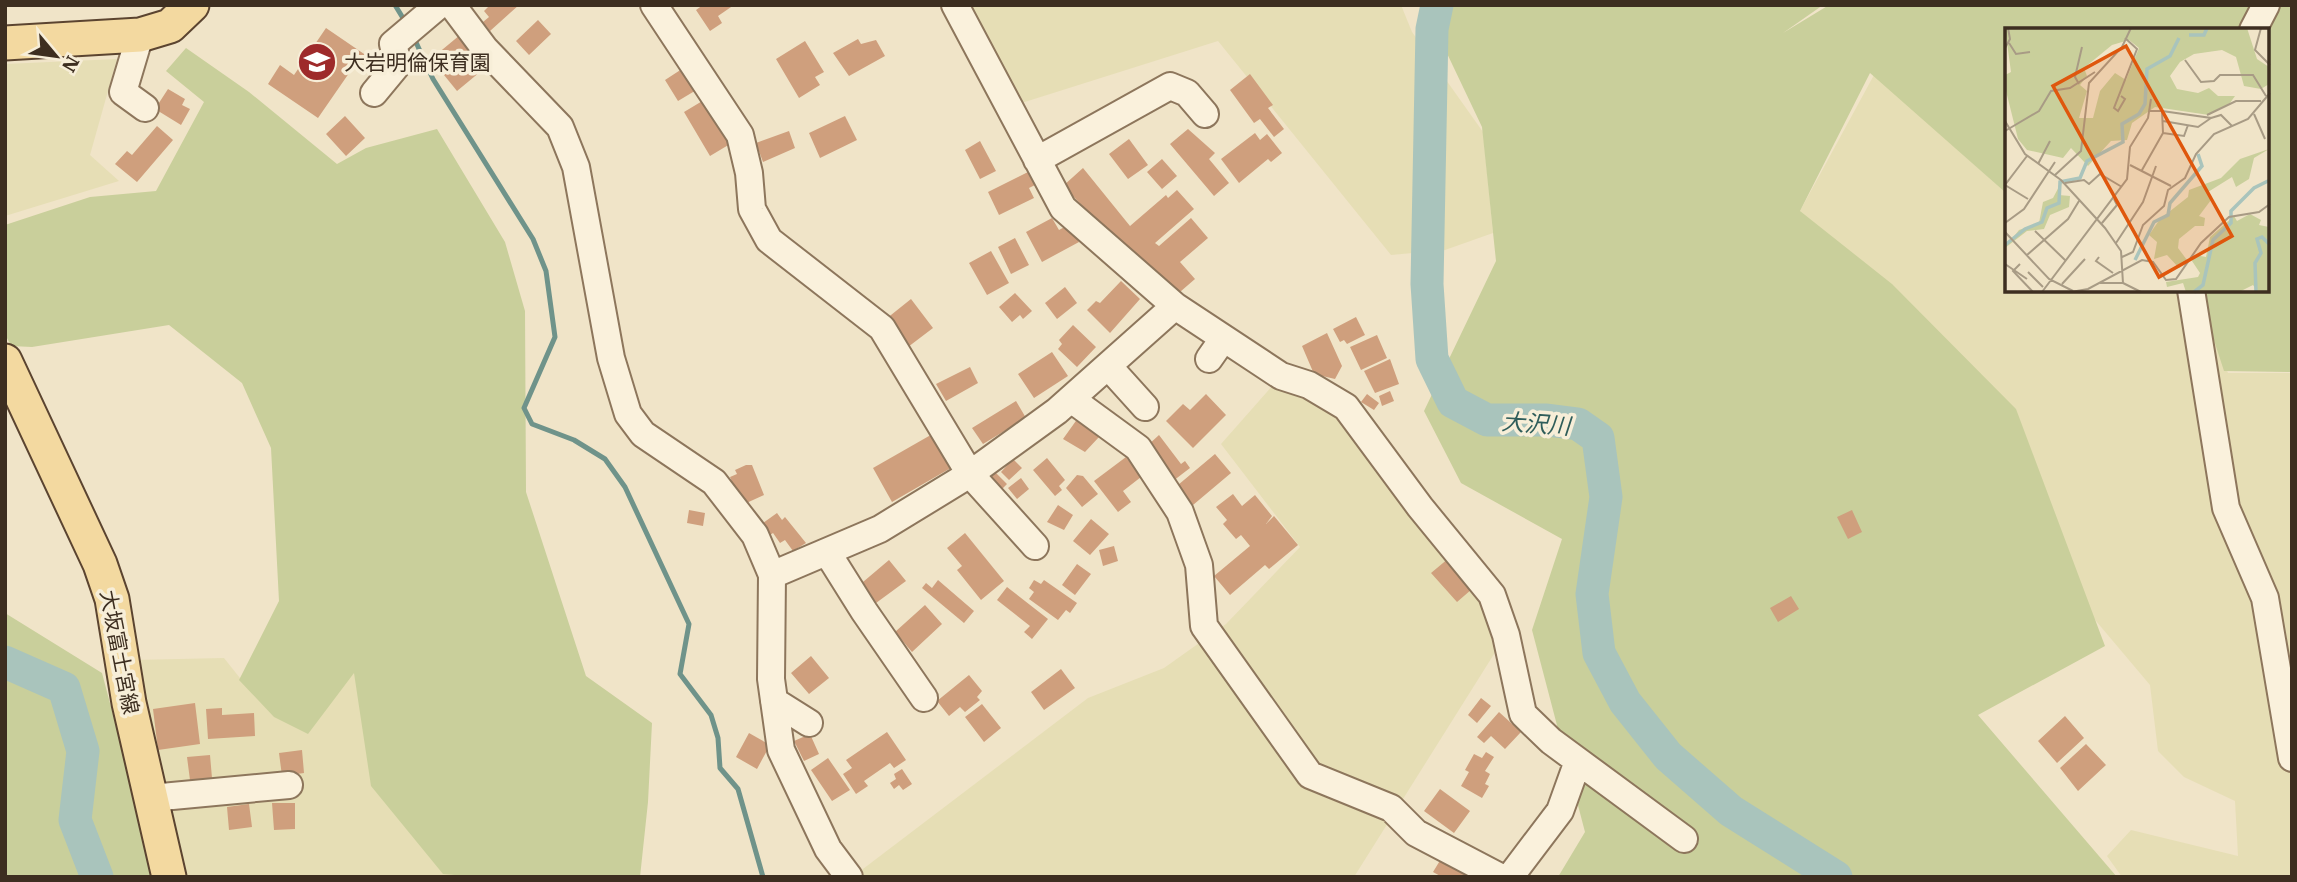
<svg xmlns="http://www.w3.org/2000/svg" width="2297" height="882" viewBox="0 0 2297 882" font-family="'IBM Plex Serif','Noto Sans JP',serif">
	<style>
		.farmland { fill: #e6deb5 }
		.green { fill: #c9cf9b }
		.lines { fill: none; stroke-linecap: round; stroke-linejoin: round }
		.stream { stroke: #6f938a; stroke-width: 5 }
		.river { stroke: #a9c4bc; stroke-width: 33 }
		.building { fill: #cf9f7d }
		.minor-casing { stroke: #8d765c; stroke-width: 30 }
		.major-casing { stroke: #5b4430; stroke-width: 37 }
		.minor { stroke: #faf1dc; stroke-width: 26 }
		.major { stroke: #f3d9a0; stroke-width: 33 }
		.labels { text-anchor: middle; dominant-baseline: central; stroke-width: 7; stroke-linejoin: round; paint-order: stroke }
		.poi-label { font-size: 21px; fill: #3d2e20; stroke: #f7eed8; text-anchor: start }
		.street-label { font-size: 21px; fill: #3d2e20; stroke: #f7eed8 }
		.water-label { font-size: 23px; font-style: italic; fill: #2f5d5a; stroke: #f7eed8 }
		.inset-river { fill: none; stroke: #a9c4bc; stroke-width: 3.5 }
		.inset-road { fill: none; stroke: #a89b85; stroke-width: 2 }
		.view { fill: #df570d; fill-opacity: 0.15; stroke: #df570d; stroke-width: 3.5 }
		.inset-edge { fill: none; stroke: #3d2e20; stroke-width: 3.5 }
	</style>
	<rect width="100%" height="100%" fill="#f0e4c8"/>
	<path class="farmland" d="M962,5h439l11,27 71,100 10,101 -48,17 -54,5 -173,-214 -203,64z
		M117,59l-27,96 29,26 -114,35v-152z
		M1874,75l132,118 1,97h71l3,4 8,-4 106,1 33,82h64v504h-170l-15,-21 24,-26 107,26 -3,-55 -51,-24 -26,-26 -8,-66 -54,-64 -296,-410z
		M1281,376l65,31 160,228 -152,242h-491l-4,-5 229,-174 76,-30 62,-44 74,-77 -79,-103z
		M224,658l31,39 99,-25 141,205h-315l-47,-217z"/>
	<path class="green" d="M1424,5h399l-40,28 46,-28h463v367l-68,-1 -26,-80 69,-1v-260h-260l-1,163 -136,-120 -70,138 92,73 124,125 89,237 -127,69 139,162h-559l27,-45 -53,-202 30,-91 -101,-56 -37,-72 72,-150 -14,-134z
		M186,48l63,44 88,72 29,-16 71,-19 68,113 20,69 1,181 60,184 66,47 -4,79 -8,75h-161l-36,-3 -72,-88 -17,-113 -46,61 -34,-17 -35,-37 40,-79 -8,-153 -29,-65 -73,-58 -137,22 -21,-1 -6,-12v-109l85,-28 66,-6 48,-89 -38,-31z
		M5,613l97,60 54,204h-151z"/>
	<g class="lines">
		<path class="stream" d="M395,5l11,18
			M414,38l19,41 100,160 13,32 9,66 -31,71 8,16 42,16 31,19 20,28 64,137 -9,50 31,41 7,23 2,30 18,21 25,88"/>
		<path class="river" d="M1437,5l-5,24 -5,255 5,75 21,43 34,18h60l31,4 20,14 8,59 -14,97 7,59 26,49 43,54 63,55 105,66
			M5,662l59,26 19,63 -8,69 22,57"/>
	</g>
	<path class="building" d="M490,5h29l-29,26 -7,-9 6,-5 -5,-6z
		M703,5h31l-16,11 4,7 -12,8 -14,-21z
		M538,20l13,14 -22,21 -13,-14z
		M326,28l41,28 -7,10 -4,-3 -38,55 -50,-34 12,-19 14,10z
		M460,35l26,32 -29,24 -26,-32z
		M858,39l3,5 15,-4 9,16 -36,20 -16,-23z
		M805,41l19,31 -9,5 5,8 -21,13 -23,-39z
		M685,67l13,22 -20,12 -13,-21z
		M1250,74l23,31 -5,3 16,21 -10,8 -14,-18 -6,4 -24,-33z
		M168,89l17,10 -3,6 8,4 -9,16 -26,-16z
		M704,100l26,44 -20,12 -26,-44z
		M345,116l20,22 -19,18 -20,-22z
		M845,116l12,24 -37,18 -11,-25z
		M157,126l16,14 -36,42 -22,-18 12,-13 5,4z
		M1188,129l27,24 -6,6 20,24 -15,13 -44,-52z
		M789,131l6,17 -32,14 -7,-19z
		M1255,133l5,7 7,-6 15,19 -11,9 -3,-3 -29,24 -18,-24z
		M1129,139l19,26 -20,14 -19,-25z
		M980,141l16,30 -16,8 -15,-29z
		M1162,159l15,17 -15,13 -15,-17z
		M1083,168l47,58 36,-31 2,3 9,-8 17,19 -39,34 4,3 32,-28 17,20 -28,24 15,17 -22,19 -110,-112z
		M1028,172l7,13 -6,3 5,10 -35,17 -11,-23z
		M1052,218l7,12 11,-6 9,18 -37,20 -16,-30z
		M1015,238l14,27 -18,9 -13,-27z
		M991,251l18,32 -22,12 -18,-32z
		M1121,281l19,18 -30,34 -23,-23 9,-9 4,2z
		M1065,287l12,16 -20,16 -12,-16z
		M1015,293l17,18 -9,8 -3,-4 -8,7 -13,-15z
		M911,299l22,29 -25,19 -22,-28z
		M1356,317l9,18 -18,9 -3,-4 -4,2 -7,-13z
		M1073,325l23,22 -19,20 -19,-18 4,-5 -3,-4z
		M1327,333l15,33 -7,13 -21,-5 -12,-28z
		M1377,335l10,23 -26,12 -11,-23z
		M1052,352l16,24 -34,22 -16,-24z
		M1390,359l9,25 -24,9 -11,-22z
		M970,367l8,16 -32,18 -10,-17z
		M1390,391l4,10 -12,5 -3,-10z
		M1206,394l20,21 -33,33 -27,-27 17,-17 7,6z
		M1367,394l12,9 -5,7 -13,-8z
		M1016,401l10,17 -43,26 -11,-16z
		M1078,418l21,19 -14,15 -22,-13z
		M936,432l20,33 -64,37 -19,-34z
		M1159,435l22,29 4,-3 5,7 -17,13 -26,-35z
		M1215,454l16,19 -38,32 -15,-20z
		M1126,457l15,20 -18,14 8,11 -13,10 -24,-31z
		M1047,458l18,22 -6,6 3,4 -7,6 -22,-26z
		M1013,459l9,9 -13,12 -8,-8z
		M746,465h6l12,30 -22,10 -12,-28 7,-3 -2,-4z
		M995,472l12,12 -7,7 -12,-12z
		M1077,475l6,1 15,18 -16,13 -16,-19z
		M1021,478l8,11 -12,10 -9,-11z
		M1233,494l9,12 13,-11 17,21 -6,8 8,-8 24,29 -29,24 -4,-4 -35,30 -16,-19 36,-30 -9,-11 -5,4 -13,-15 4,-4 -11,-13z
		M1058,505l15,10 -9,15 -17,-8z
		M689,510l16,3 -2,13 -16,-3z
		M1852,510l10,22 -14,7 -11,-22z
		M777,513l5,7 3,-3 21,26 -13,8 -8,-11 -5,3 -7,-10 -3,2 -7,-12z
		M1091,519l18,15 -19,21 -17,-14z
		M965,533l39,48 -23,19 -24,-30 5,-4 -15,-18z
		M1114,546l4,15 -15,5 -4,-16z
		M1455,553l24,30 -22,19 -26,-29z
		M889,560l17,21 -30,22 -13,-21z
		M1077,564l14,10 -16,21 -13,-10z
		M938,580l36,31 -10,12 -42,-35 4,-5 6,5z
		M1034,580l7,4 3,-4 33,23 -7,10 -4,-3 -8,10 -29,-21 5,-7 -5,-4z
		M1007,587l41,32 -16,20 -8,-7 6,-6 -33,-26z
		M1791,596l8,13 -21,13 -8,-14z
		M925,605l17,19 -30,28 -17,-20z
		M811,656l18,22 -20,16 -18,-21z
		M1061,669l14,19 -31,22 -13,-18z
		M969,675l13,16 -5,6 3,3 -15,12 -5,-5 -11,9 -12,-15z
		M1481,698l10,8 -14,17 -9,-8z
		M195,703l5,41 -42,6 -5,-41z
		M982,704l19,24 -17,14 -19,-25z
		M222,708v7l32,-2 1,23 -47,3 -2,-30z
		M1499,712l22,20 -16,17 -14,-13 -7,7 -7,-6z
		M2065,716l19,22 -27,25 -19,-22z
		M887,732l19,28 -12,8 -4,-5 -26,18 4,5 -12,8 -13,-20 9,-6 -6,-8z
		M749,733l21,12 -13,24 -21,-12z
		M810,734l9,20 -15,7 -10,-20z
		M2086,744l20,21 -28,26 -18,-23z
		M302,750l2,23 -22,3 -3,-23z
		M1486,752l8,5 -9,14 5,3 -5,10 4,2 -7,12 -21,-12 8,-14 -4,-2 9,-16 8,4z
		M210,755l2,23 -22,2 -3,-23z
		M828,758l22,32 -18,11 -21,-31z
		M902,769l10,15 -9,6 -4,-5 -5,4 -4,-6 6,-4 -2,-5z
		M1440,789l30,22 -16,22 -30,-22z
		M272,803h23v26l-21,1z
		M249,804l3,23 -23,3 -2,-23z
		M1444,854l30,16 -4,7h-28l-9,-5z"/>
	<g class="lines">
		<g class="minor-casing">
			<path id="minor" d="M452,5l33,44 75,78 16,40 35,191 17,56 15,20 71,48 41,53 17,40 -1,104 10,71 47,99 21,28
				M654,5l86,130 9,38 3,36 17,31 113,88 88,146 65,72
				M955,5l108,203 112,98 106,70 28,9 37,22 74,100 72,88 14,40 17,79 28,27 133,98
				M2253,30l13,-25
				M140,35l-17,57 22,16
				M374,93l24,-29 -5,-20 46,-39
				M1037,160l133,-74 17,7 18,21
				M2191,290l35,218 39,90 27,160
				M1209,359l14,-20
				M1108,366l37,41
				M1071,399l67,49 42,64 19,53 5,61 106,149 81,33 25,25 84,44
				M827,552l37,59 60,87
				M772,575l108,-46 90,-55 87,-63 118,-105
				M774,701l35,22
				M151,798l138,-13
				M1510,877l50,-66 18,-50"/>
		</g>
		<g class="major-casing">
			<path id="major" d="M5,43l135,-8 30,-9 22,-21
				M5,361l95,203 12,35 17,104 40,174"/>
		</g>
		<use href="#minor" class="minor"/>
		<use href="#major" class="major"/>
	</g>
	<defs>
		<g id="school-disc" transform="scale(2.0125)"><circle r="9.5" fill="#9e2a2b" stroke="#f7eed8"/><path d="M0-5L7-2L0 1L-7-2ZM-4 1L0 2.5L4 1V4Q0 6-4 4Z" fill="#fff"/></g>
	</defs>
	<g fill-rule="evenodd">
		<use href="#school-disc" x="317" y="62"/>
	</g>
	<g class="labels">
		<g class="poi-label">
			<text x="344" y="62">大岩明倫保育園</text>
		</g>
		<g class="street-label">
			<text transform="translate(120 652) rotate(79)">大坂富士宮線</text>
		</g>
		<g class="water-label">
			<text transform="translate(1536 423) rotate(4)">大沢川</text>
		</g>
	</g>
	<g transform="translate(2005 28)">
		<rect width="264" height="264" fill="#f0e4c8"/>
		<path d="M0,0h242l10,31 12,8v17l-8,5 -17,-3 -8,-29 -14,-7 -28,4 -14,8 -10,14 7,13 21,4 11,-5 9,8h17l-5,7 -21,12 -54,-8 -23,16 -5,17 -16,1 -23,25 -17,-18 -8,10 -36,-8 -9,-11 -13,-52v-12l6,-3zM124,12l10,8 -13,32 -11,-7 -15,18 -7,27h-14l8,-27 -7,-6 7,-9 -3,-8 28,-23zM264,121l-15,9 -5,21 -13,8 -4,-10 -24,15 3,8 -12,16 6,2 -1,8h-9l-16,13 -1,9 9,12 -3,4 -5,4 -12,-13 -13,4 3,-17 -8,-7 11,-16 28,-22 1,-7 32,-12 19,-19zM57,153l-3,14 11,1 -1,11 -19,8 -6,14 -17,2 -22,17 14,-18 20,-7 4,-21 10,-4zM245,186l11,6 -2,5 10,2v65h-11l-5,-7 -14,7h-53l-3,-9 -16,4 -1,-5 32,-5 2,-4 -8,-12 3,-6 11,2 4,-20 24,-21 3,5z" fill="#c9cf9b" fill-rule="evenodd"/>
		<path class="inset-river" d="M184,7h15l3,-7M0,217l20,-16 17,-7 5,-14 12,-5 1,-21 20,-4 7,-17 36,-19 -1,-18 17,-10 6,-10 2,-35 23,-13 9,-18M130,232l19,-38 14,-7 2,-12 32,-37 -4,-12M189,264l9,-7 10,-45 18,-17v-12l23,-23 16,-8M251,264l-1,-29 6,-10 -4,-14 5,-2 8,8"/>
		<path class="inset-road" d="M256,0l-6,22 15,15M4,15l7,11 14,-2M0,20l5,-9 -2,-11M180,32l16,22 13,-1 6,-6h33l13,21M74,56l-4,-7 7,-30M116,68l4,3 -7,12 -4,-3 23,-59 -12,-11M157,83l49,7 -13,9 -35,-6M249,86l11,25M202,87l29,-14h25M206,90l10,-3 11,11M0,93l20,33 36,26 44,48 16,23 2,32 18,9M0,103l34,-20 12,-20 19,-3 25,-16M158,105l21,3 4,-11M22,128l-22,29 23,14M33,136l12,-23M125,137l41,21M137,142l21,-37 -1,-22h-13M50,147l26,-24 8,-68 33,-36 9,-19M60,155l19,-3 5,4 11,-10 22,13M0,195l19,-14 31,-47M97,195l15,-18 -3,-6M30,203l30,29M0,204l44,47 24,12M111,215l27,-41 13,-36M22,227l41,-36 11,-18M94,229l-3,4 17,12M117,229l11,-5 10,-27 21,-19 4,-16 17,-12 11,-24 18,-20 34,-15 22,-26M0,236l22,15M15,236l-7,7 20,21M23,244l15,15M95,255h23M57,256l23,-25M37,264l85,-113 3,-32 18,-29 3,-19M66,264l17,-3 54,-29 11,2 13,18 10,-1 25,-36 28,-26 30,-5 11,-8"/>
		<path class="view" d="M121,18l106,190 -73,41 -106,-191z"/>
		<rect width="264" height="264" class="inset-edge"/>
	</g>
	<rect width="2297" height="882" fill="none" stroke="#3d2e20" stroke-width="14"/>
	<g transform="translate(56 56) rotate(119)" stroke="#f7eed8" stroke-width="5" paint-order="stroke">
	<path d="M0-5L12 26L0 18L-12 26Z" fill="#3d2e20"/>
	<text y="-10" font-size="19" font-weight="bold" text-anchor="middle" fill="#3d2e20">N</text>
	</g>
</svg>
